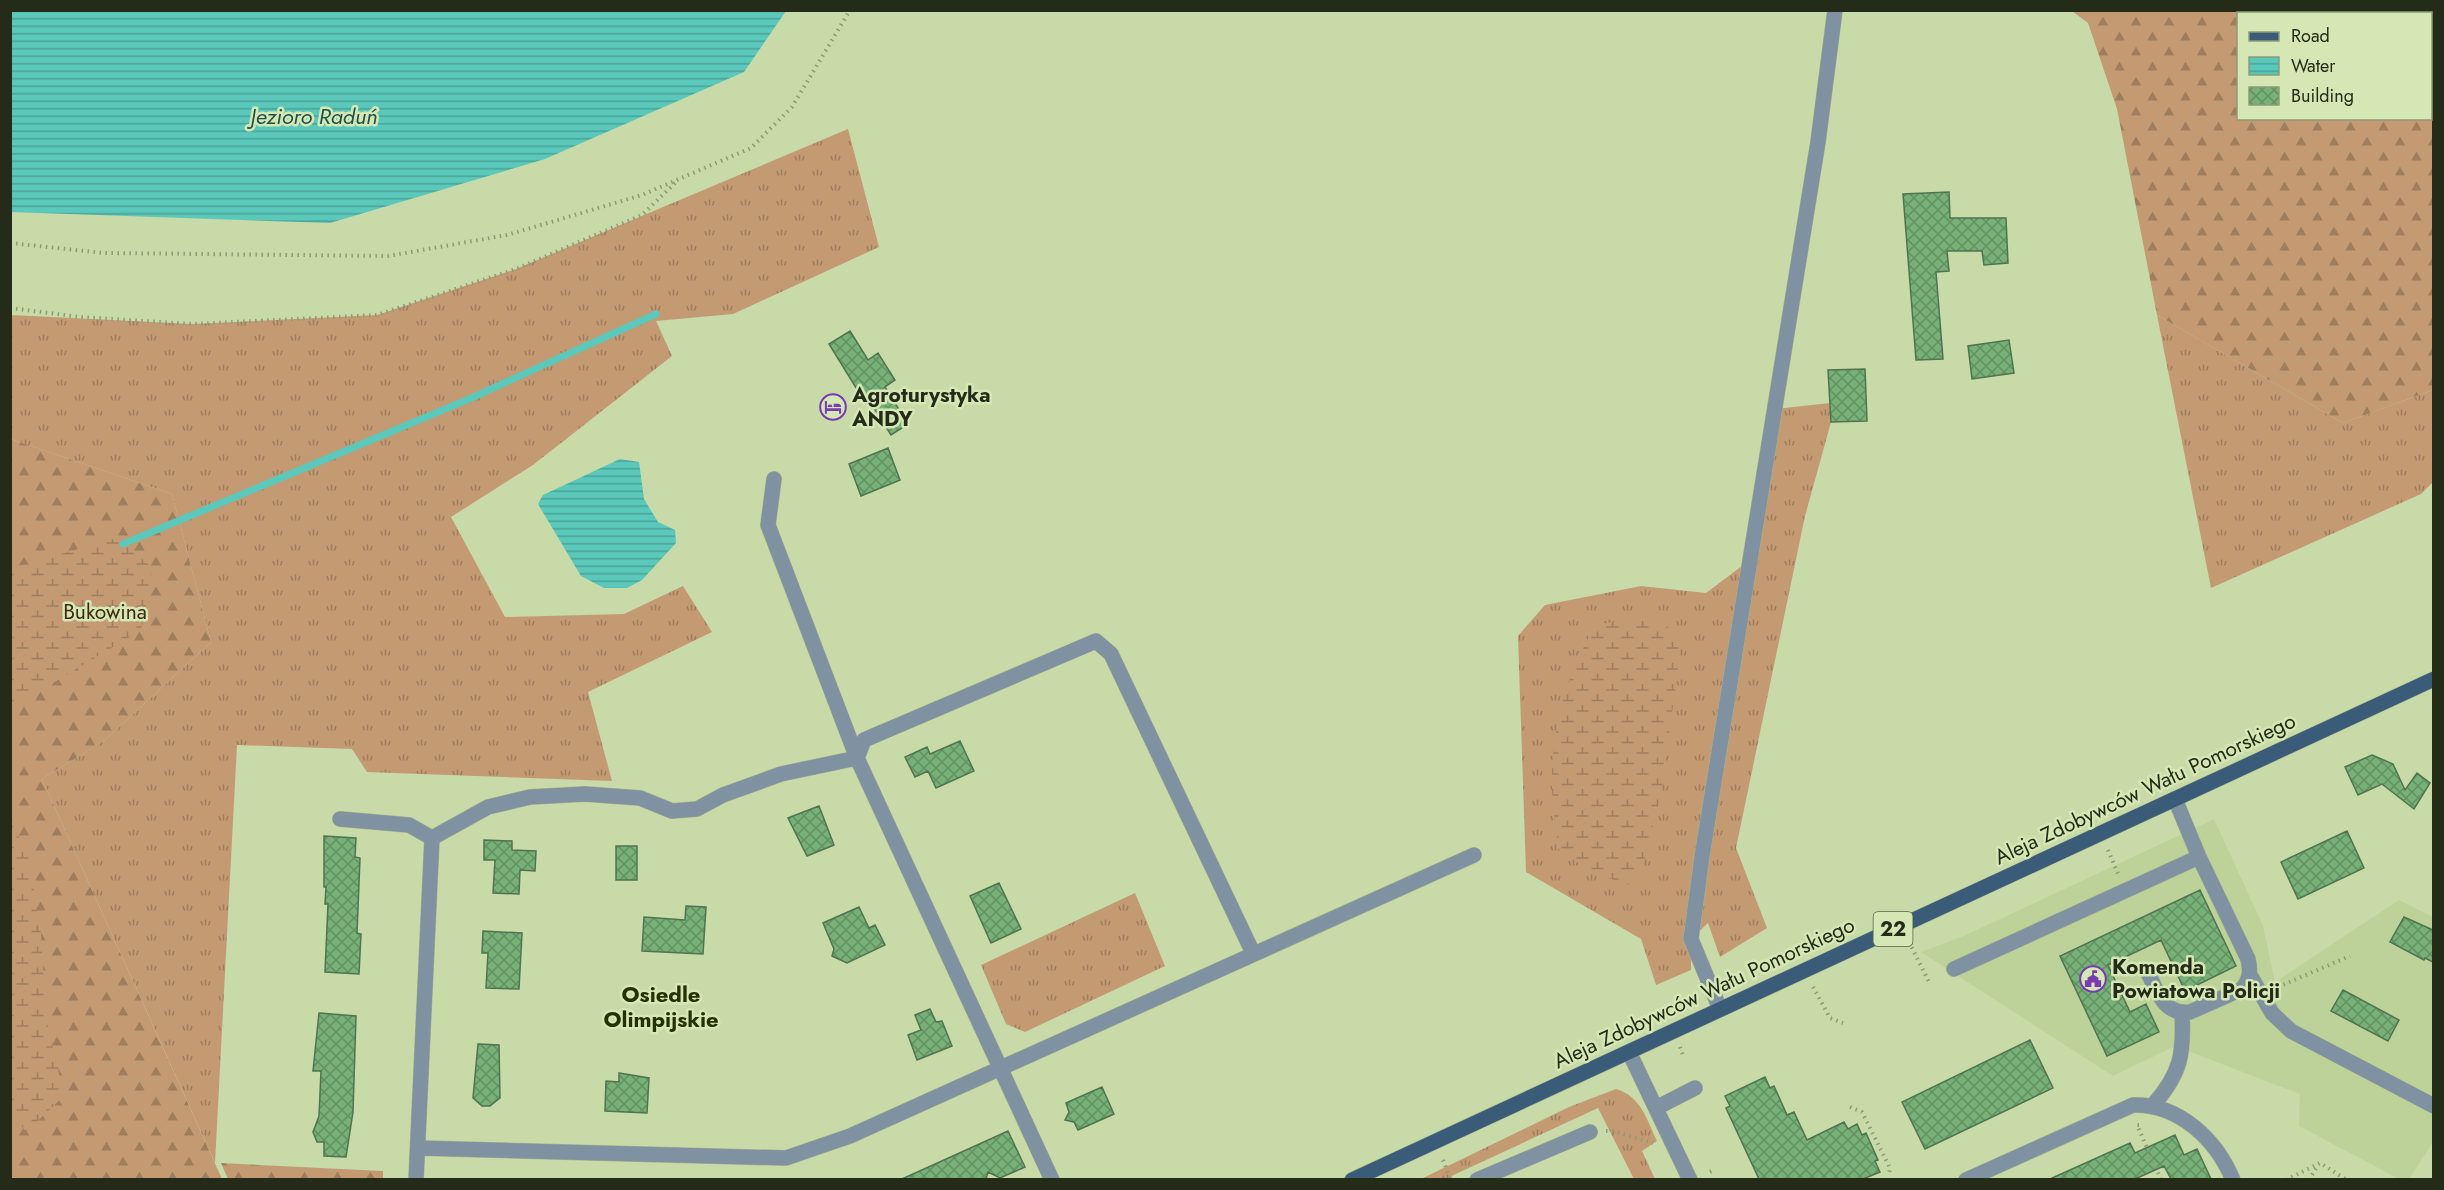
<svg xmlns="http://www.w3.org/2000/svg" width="2444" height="1190" viewBox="0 0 2444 1190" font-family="Jost,sans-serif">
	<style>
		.built { fill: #bdd299 }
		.grass { fill: url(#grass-tufts) }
		.forest { fill: url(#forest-firs); fill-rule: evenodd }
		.wetland { fill: url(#wetland-marsh) }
		.water { fill: url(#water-rules) }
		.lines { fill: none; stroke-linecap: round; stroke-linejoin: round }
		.stream { stroke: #5ac8ba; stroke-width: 7 }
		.building { fill: url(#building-cross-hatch); stroke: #507450; stroke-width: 1.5 }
		.minor-casing { stroke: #a6b78b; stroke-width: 16 }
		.major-casing { stroke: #a6b78b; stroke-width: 16 }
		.path { stroke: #8d9c75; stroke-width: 4; stroke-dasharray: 1.5 4.5; stroke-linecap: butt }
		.minor { stroke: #8092a1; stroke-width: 15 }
		.major { stroke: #3b5c78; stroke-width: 15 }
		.labels { text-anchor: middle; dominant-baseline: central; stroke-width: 5; stroke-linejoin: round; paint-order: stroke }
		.shield { fill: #d4e7b4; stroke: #596347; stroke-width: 1.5 }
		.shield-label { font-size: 20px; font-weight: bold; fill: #242b18 }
		.poi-label { font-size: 21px; font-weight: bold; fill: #242b18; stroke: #d4e7b4; text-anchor: start }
		.park-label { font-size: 21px; fill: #3f270d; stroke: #d4e7b4 }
		.street-label { font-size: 21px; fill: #242b18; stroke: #d4e7b4 }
		.water-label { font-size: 22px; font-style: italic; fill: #22524c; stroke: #d4e7b4 }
		.neighbourhood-label { font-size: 22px; font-weight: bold; fill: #243102; stroke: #d4e7b4 }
	</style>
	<defs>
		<pattern id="grass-tufts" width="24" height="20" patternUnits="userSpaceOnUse" patternTransform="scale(1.5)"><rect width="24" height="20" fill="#c49a73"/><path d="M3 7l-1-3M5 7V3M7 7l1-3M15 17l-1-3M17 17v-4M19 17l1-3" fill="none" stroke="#9f7e5d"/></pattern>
		<pattern id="forest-firs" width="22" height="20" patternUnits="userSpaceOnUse" patternTransform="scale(1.5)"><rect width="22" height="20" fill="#c49a73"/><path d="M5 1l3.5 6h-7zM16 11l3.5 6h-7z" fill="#9f7e5d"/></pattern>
		<pattern id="wetland-marsh" width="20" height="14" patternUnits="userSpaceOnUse" patternTransform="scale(1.5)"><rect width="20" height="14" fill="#c49a73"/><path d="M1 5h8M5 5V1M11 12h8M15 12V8" fill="none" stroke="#9f7e5d"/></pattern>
		<pattern id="water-rules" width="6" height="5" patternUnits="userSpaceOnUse" patternTransform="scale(1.5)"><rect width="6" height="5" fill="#5ac8ba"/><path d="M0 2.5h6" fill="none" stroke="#4aa396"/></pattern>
		<pattern id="building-cross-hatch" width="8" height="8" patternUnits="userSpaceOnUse" patternTransform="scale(1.5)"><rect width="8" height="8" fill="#77b177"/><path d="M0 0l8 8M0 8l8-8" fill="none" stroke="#619061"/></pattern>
	</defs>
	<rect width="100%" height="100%" fill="#c7daa8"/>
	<path class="built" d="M2214,819l49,107 12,56 124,-82 34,17v225l-24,37h-10l-100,-53 1,-32 -125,-48 -62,30 -192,-124 45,-17z"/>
	<path class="grass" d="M848,129l31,118 -146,67 -77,7 16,35 -139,109 -82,52 54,100 119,-3 59,-28 29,46 -124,60 24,89 -245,-9 -15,-23 -115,-4 -22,418 -173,-384 63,-39 106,-98 -39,-148 -161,-55v-124l181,9 185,-9 139,-46z
		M2157,315l186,108 90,-33v92l-12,12 -210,94z
		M1830,403l1,19 -26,94 -69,332 31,80 -47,29 -12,-34 -17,16v31l-35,15 -15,-46 -115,-67 -8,-236 27,-31 96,-19 65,7 44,-33 25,-151z
		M1135,893l30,73 -140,66 -19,-8 -25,-59z
		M1616,1089c25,7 31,31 41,52l-15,10 13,28h-21l-36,-71 -153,71h-24l148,-72z"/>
	<path class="forest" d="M2072,11h361v379l-90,33 -186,-108 -40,-206 -29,-86zM2238,14h192v104h-192z
		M11,439l161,55 39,148 -106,98 -63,39 180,400 -211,1z
		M221,1163l162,8v8h-155z"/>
	<path class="wetland" d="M117,538l36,30 -12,62 -113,68 -17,16v-146z
		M1643,617l20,6 13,11 4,20 -19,139 -20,81 -12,11c-27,-8 -49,-19 -71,-37 -2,-25 -7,-50 -6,-74 1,-52 17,-105 44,-149z
		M10,821l18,32 13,81 5,83 18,79 -38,36 -16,-22z"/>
	<path class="water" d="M10,11l1,-1 775,1 -42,61 -199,87 -215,64 -319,-11z
		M620,459l19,3 5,37 14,23 17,8 1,13 -34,37 -15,8h-23l-23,-12 -43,-72 5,-9z"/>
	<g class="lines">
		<path class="stream" d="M123,544l346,-145 187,-85"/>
	</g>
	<path class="building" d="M1949,192l1,26h56l2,45 -24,2 -2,-14h-35l2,20 -13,1 7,87 -27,1 -13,-166z
		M850,331l18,29 10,-7 17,27 -10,7 23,37 -17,11 -21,-33 -4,2 -37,-60z
		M2009,340l5,33 -42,6 -4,-33z
		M1865,369l2,52 -36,1 -3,-52z
		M888,448l12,32 -39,16 -12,-32z
		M960,741l14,30 -38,17 -8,-17 -13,6 -10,-20 22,-10 3,7z
		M2372,755l21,9 12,26 12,-17 13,10 -16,26 -32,-25 -24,11 -13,-28z
		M819,806l15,39 -27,11 -19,-38z
		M2347,831l17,37 -66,31 -17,-37z
		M324,836l32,2 -1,19 5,1 -3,75 4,1 -2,40 -34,-2 3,-68h-3l1,-17h-2z
		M484,840l28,1v9l24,1 -1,20 -15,-1 -1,24 -26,-1 2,-33h-11z
		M616,846h21v34h-21z
		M999,883l22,46 -30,14 -21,-47z
		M2200,890l36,76 -51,25 -24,-51 -53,25 22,47 16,-8 13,28 -52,24 -47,-100z
		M686,906l20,1 -3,47 -61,-3 2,-34 41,3z
		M859,907l10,21 6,-3 10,20 -38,18 -15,-7 2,-7 -11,-26z
		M2404,917l29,13v32l-8,-4 -1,2 -34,-18z
		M483,931l39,2 -3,56 -33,-1 2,-35h-6z
		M2343,990l56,30 -11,21 -57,-30z
		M930,1009l6,13 6,-1 10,25 -35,14 -9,-25 13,-5 -6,-15z
		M319,1013l37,3 -3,96 -7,45 -22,-1v-14h-7l-4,-10 6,-16 2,-45h-8z
		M2030,1040l23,48 -128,61 -23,-47z
		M478,1044l21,1 1,53 -10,8h-8l-9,-8z
		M619,1073l30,5 -2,35 -42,-2 1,-30 13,1z
		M1765,1077l5,11 4,-2 13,29 7,-3 13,28 37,-18 4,7 9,-5 5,11 4,-2 12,27 -3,1 5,11 -17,7h-104l-33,-71 4,-2 -5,-10z
		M1102,1087l12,27 -36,16 -4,-8 -9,-2 4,-8 -3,-9z
		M1008,1131l17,36 -25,11 -12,-6 -2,7h-84z
		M2175,1135l9,20 13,-6 14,30h-40l-7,-13 -29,13h-85l80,-36 5,10z"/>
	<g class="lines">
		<g class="minor-casing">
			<path id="minor" d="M774,479l-6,46 89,233 195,422
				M340,819l69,6 23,13
				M1954,969l245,-112 -24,-58
				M2148,973c10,20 16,42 42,39l52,-23c8,-10 9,-18 6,-30l-49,-102
				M2250,975l22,38 19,18 143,75
				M1720,1009l-29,-70 11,-83 116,-714 17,-132
				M1629,1052l61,128
				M2154,1104c27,-31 30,-50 28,-91
				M1656,1108l39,-20
				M418,1148l368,10 64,-22 624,-281
				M416,1180l16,-342 56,-31 42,-10 55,-3 55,4 32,13 25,-2 26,-14 58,-21 76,-16 7,-18 232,-99 15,13 142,299
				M1477,1180l113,-48
				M1966,1180l167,-75c46,-1 83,34 100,75"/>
		</g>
		<g class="major-casing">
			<path id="major" d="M1352,1180l1082,-501"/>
		</g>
		<path class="path" d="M10,243l94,10 284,3 119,-21 135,-40 109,-47 41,-41 58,-97
			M10,308l70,9 112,7 185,-9 139,-46 126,-54 34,-33
			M2108,850l11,26
			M1909,942l20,40
			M1813,987l17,31 13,5
			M2278,987l72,-31
			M1666,1016v-5l29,-14
			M1680,1047l4,11
			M1850,1107l12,5 28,56 -1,7
			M2139,1125h-2l24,55
			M1606,1131h7l40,12
			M1443,1160l8,20
			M1710,1172l5,-2
			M2286,1180l34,-17 27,17
			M2309,1180l9,-15"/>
		<use href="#minor" class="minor"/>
		<use href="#major" class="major"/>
	</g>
	<defs>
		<g id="hotel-ring" transform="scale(1.35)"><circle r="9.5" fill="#d4e7b4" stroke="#783bb1" stroke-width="1.5"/><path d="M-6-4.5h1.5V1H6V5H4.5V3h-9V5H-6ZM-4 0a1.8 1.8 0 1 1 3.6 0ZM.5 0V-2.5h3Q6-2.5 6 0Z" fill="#783bb1"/></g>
		<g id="civic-ring" transform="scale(1.35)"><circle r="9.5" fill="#d4e7b4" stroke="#783bb1" stroke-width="1.5"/><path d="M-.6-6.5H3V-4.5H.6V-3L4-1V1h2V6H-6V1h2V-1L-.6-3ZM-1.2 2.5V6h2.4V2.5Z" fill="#783bb1"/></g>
	</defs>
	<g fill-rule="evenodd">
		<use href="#hotel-ring" x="833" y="407"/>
		<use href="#civic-ring" x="2093" y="979"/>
	</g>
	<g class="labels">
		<rect class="shield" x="1873.5" y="912" width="39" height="34" rx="4.5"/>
		<g class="shield-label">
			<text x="1893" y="929">22</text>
		</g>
		<g class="poi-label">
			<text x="852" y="395">Agroturystyka<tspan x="852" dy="24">ANDY</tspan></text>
			<text x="2112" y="967">Komenda<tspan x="2112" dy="24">Powiatowa Policji</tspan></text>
		</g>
		<g class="park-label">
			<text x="105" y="612">Bukowina</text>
		</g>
		<g class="street-label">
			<text transform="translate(2145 789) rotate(-25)">Aleja Zdobywców Wału Pomorskiego</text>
			<text transform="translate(1704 993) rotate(-25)">Aleja Zdobywców Wału Pomorskiego</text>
		</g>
		<g class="water-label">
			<text x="314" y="116">Jezioro Raduń</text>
		</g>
		<g class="neighbourhood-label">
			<text x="661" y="994">Osiedle<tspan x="661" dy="25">Olimpijskie</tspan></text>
		</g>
	</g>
	<rect width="2444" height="1190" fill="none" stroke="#242b18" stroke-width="24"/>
	<rect x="2237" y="12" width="195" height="108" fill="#d4e7b4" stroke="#8e9c76" stroke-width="1.5"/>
	<rect x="2249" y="32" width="30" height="9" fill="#3b5c78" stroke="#8e9c76" stroke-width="1.5"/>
	<text x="2291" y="42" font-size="18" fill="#242b18">Road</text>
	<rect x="2249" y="57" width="30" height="18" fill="url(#water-rules)" stroke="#8e9c76" stroke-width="1.5"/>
	<text x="2291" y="72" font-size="18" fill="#242b18">Water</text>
	<rect x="2249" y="87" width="30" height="18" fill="url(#building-cross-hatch)" stroke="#8e9c76" stroke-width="1.5"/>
	<text x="2291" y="102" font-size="18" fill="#242b18">Building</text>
</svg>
